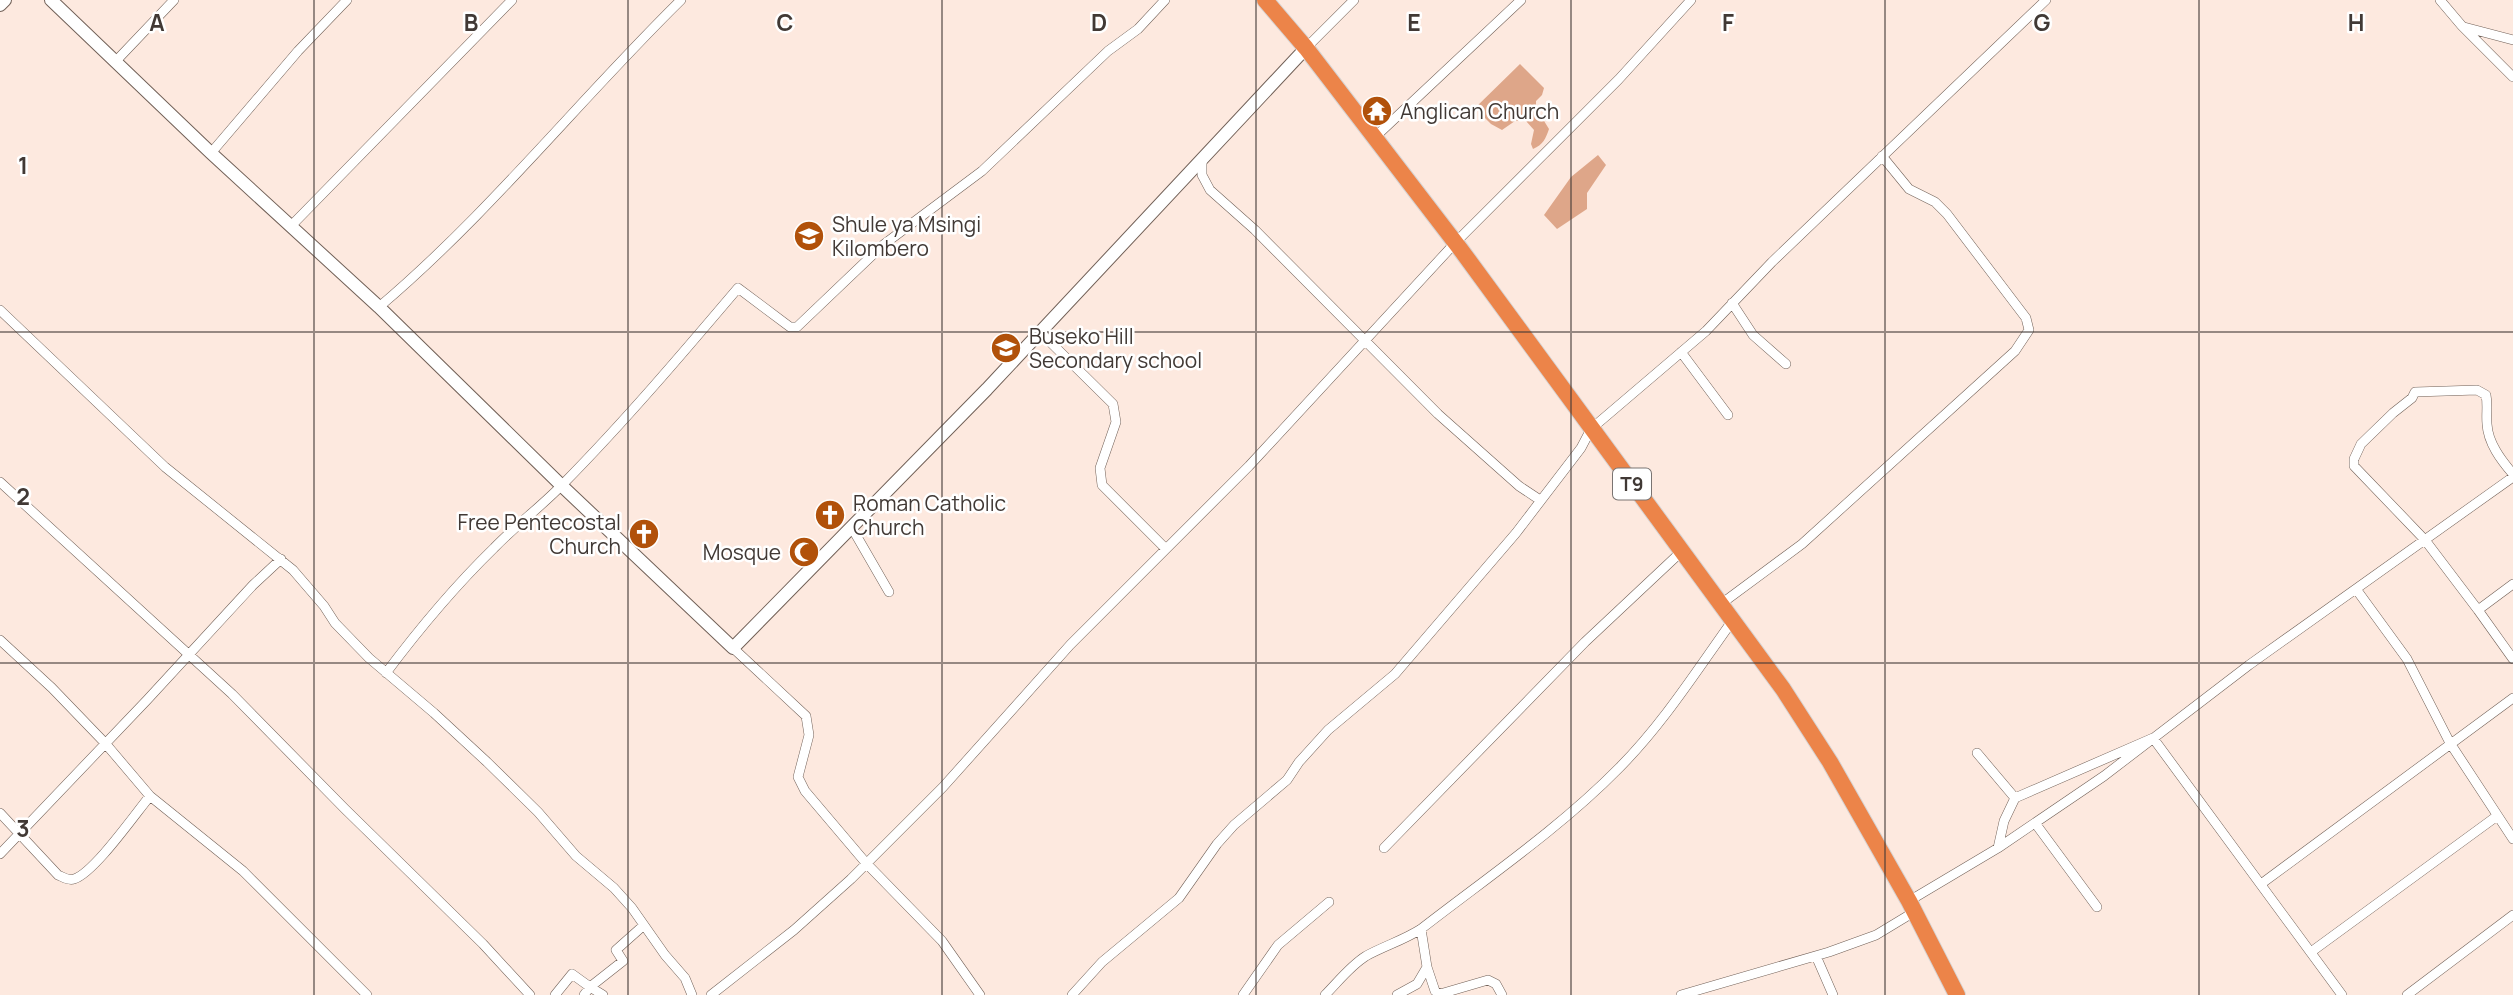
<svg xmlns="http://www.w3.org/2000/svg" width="2513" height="995" viewBox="0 0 2513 995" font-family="Manrope,sans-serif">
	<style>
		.forest { fill: #dea689 }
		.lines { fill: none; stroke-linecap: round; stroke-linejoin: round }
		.street-casing { stroke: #716057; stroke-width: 10 }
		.secondary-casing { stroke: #716057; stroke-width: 14 }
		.highway-casing { stroke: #d5d3d3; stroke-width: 18 }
		.street { stroke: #fff; stroke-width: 9 }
		.secondary { stroke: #fff; stroke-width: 12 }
		.highway { stroke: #ec8449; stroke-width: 16 }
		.grid { fill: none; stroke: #413935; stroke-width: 2; stroke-opacity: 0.55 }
		.labels { text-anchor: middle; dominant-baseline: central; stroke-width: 5; stroke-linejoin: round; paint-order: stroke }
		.shield { fill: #fff; stroke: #7a7472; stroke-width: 2 }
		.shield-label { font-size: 19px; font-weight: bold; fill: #413935 }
		.poi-label { font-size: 21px; fill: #413935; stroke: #fff; text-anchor: start }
		.grid-label { font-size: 23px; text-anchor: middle; font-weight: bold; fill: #413935; stroke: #fff; stroke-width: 5; stroke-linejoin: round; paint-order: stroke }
	</style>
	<rect width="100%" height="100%" fill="#fde9df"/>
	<path class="forest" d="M1520,64l24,24 -2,7 -6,6v7l13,21c-3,9 -6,16 -16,20l-2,-5 3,-14 -8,-9h-11l-13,9 -11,-6 -16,-16z
		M1598,155l8,10 -19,28v16l-30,20 -13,-14 27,-38z"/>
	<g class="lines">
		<g class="street-casing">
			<path id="street" d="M2440,0l22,26 51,51
				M2464,27l49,13
				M1306,48l48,-48
				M115,62l59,-62
				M1374,138l147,-138
				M211,153l87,-102 49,-51
				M1202,158v17l8,15 45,40 183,184 81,72 21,14
				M291,226l221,-226
				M1732,303l21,32 33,29
				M379,307c110,-93 200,-207 302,-307
				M0,310l165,157 128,103 31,36 11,17 34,35 65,55 53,49 51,50 38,44 38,32 18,20 33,47 20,23 7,17
				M1040,332l73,72 3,18 -16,46 2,17 64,64
				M1681,352l47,63
				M0,482l232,212 113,115 138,135 47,51
				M852,528l37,64
				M2513,584l-35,26 35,49
				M2356,589l51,70 43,84 63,96
				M1721,604l81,-60 213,-193 14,-21 -3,-12 -79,-104 -12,-12 -26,-13 -27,-33
				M2478,610l-53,-70 -71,-74v-7l7,-15 32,-31 19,-15 3,-6 62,-2 9,5c2,10 0,19 1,29 1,19 14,36 26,50
				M0,640l52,48 53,55 45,53 93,75 124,124
				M733,648l73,68 3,19 -11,42 7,14 61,72 76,78 38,54
				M386,673c33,-44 68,-86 108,-125 22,-23 48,-42 70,-65 61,-62 118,-129 174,-195l52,39h7l86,-82 99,-74 126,-120 30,-22 27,-29
				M1977,753l38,45
				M0,813l58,62c5,2 10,6 16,4 20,-6 61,-65 76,-83
				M2035,823l62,84
				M1384,848l201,-206 97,-91
				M1998,848l6,-27 11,-23 138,-60 189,257
				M0,854l147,-154 106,-115 28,-26
				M2261,884l252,-186
				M1909,901l89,-53 106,-72 145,-111 264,-188
				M2311,952l186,-136
				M1816,956l17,39
				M1427,967l8,24 5,3 48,-14 8,4 6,11
				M555,995l17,-21 18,13 33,-26 -7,-11 28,-25
				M584,995l6,-8 13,8
				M711,995l83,-65 57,-51 92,-92 127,-142 179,-179 206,-223 164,-164 72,-79
				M1072,995l30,-33 77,-64 38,-54 17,-19 53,-45 12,-18 29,-32 67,-56 121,-141 65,-85 10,-19 115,-98 66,-69 274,-262
				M1243,995l35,-50 51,-43
				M1325,995c13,-13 25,-29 41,-39 18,-10 38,-16 55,-27 67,-52 139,-101 198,-161 44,-44 78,-98 114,-148
				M1397,995l20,-11 10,-17 -6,-38
				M1681,995l148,-43 47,-17 38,-23
				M2407,995l106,-80"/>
		</g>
		<g class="secondary-casing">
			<path id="secondary" d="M51,0l160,153 168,154 183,179 171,162 254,-259 319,-341
				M0,5l5,-5"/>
		</g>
		<g class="highway-casing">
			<path id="highway" d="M1265,0l41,48 155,202 322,439 47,73 79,139 48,94"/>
		</g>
		<use href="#street" class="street"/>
		<use href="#secondary" class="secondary"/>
		<use href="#highway" class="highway"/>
	</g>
	<path class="grid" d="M314,0v995M628,0v995M942,0v995M1256,0v995M1571,0v995M1885,0v995M2199,0v995M0,332h2513M0,663h2513"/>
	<defs>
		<g id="temple-disc" transform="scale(1.575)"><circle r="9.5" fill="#b1510a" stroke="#fff"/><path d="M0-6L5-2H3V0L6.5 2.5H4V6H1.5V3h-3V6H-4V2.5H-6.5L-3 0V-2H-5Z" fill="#fff"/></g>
		<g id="school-disc" transform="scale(1.575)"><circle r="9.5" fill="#b1510a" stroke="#fff"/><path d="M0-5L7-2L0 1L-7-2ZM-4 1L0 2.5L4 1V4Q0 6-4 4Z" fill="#fff"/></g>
		<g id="church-disc" transform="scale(1.575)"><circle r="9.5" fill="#b1510a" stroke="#fff"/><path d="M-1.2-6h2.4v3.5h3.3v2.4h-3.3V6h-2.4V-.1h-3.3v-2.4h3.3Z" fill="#fff"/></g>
		<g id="mosque-disc" transform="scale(1.575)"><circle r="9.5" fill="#b1510a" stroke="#fff"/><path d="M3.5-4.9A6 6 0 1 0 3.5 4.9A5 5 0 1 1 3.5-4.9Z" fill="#fff"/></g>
	</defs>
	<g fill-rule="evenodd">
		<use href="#temple-disc" x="1377" y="111"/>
		<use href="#school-disc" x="809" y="236"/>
		<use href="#school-disc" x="1006" y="348"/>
		<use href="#church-disc" x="830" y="515"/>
		<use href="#church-disc" x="644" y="534"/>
		<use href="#mosque-disc" x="804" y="552"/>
	</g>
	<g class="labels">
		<rect class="shield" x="1613" y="468.5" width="38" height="31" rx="5"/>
		<g class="shield-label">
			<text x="1632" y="484">T9</text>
		</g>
		<g class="poi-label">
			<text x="1400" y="111">Anglican Church</text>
			<text x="832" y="224">Shule ya Msingi<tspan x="832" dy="24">Kilombero</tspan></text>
			<text x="1029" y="336">Buseko Hill<tspan x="1029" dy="24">Secondary school</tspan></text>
			<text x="853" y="503">Roman Catholic<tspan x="853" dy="24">Church</tspan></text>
			<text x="621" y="522" text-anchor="end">Free Pentecostal<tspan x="621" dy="24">Church</tspan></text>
			<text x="781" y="552" text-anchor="end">Mosque</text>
		</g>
	</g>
	<g class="grid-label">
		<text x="157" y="31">A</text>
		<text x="471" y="31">B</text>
		<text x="785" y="31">C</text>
		<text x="1099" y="31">D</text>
		<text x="1414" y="31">E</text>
		<text x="1728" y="31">F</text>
		<text x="2042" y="31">G</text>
		<text x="2356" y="31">H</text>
		<text x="23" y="174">1</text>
		<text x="23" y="505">2</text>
		<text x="23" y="837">3</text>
	</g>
</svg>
